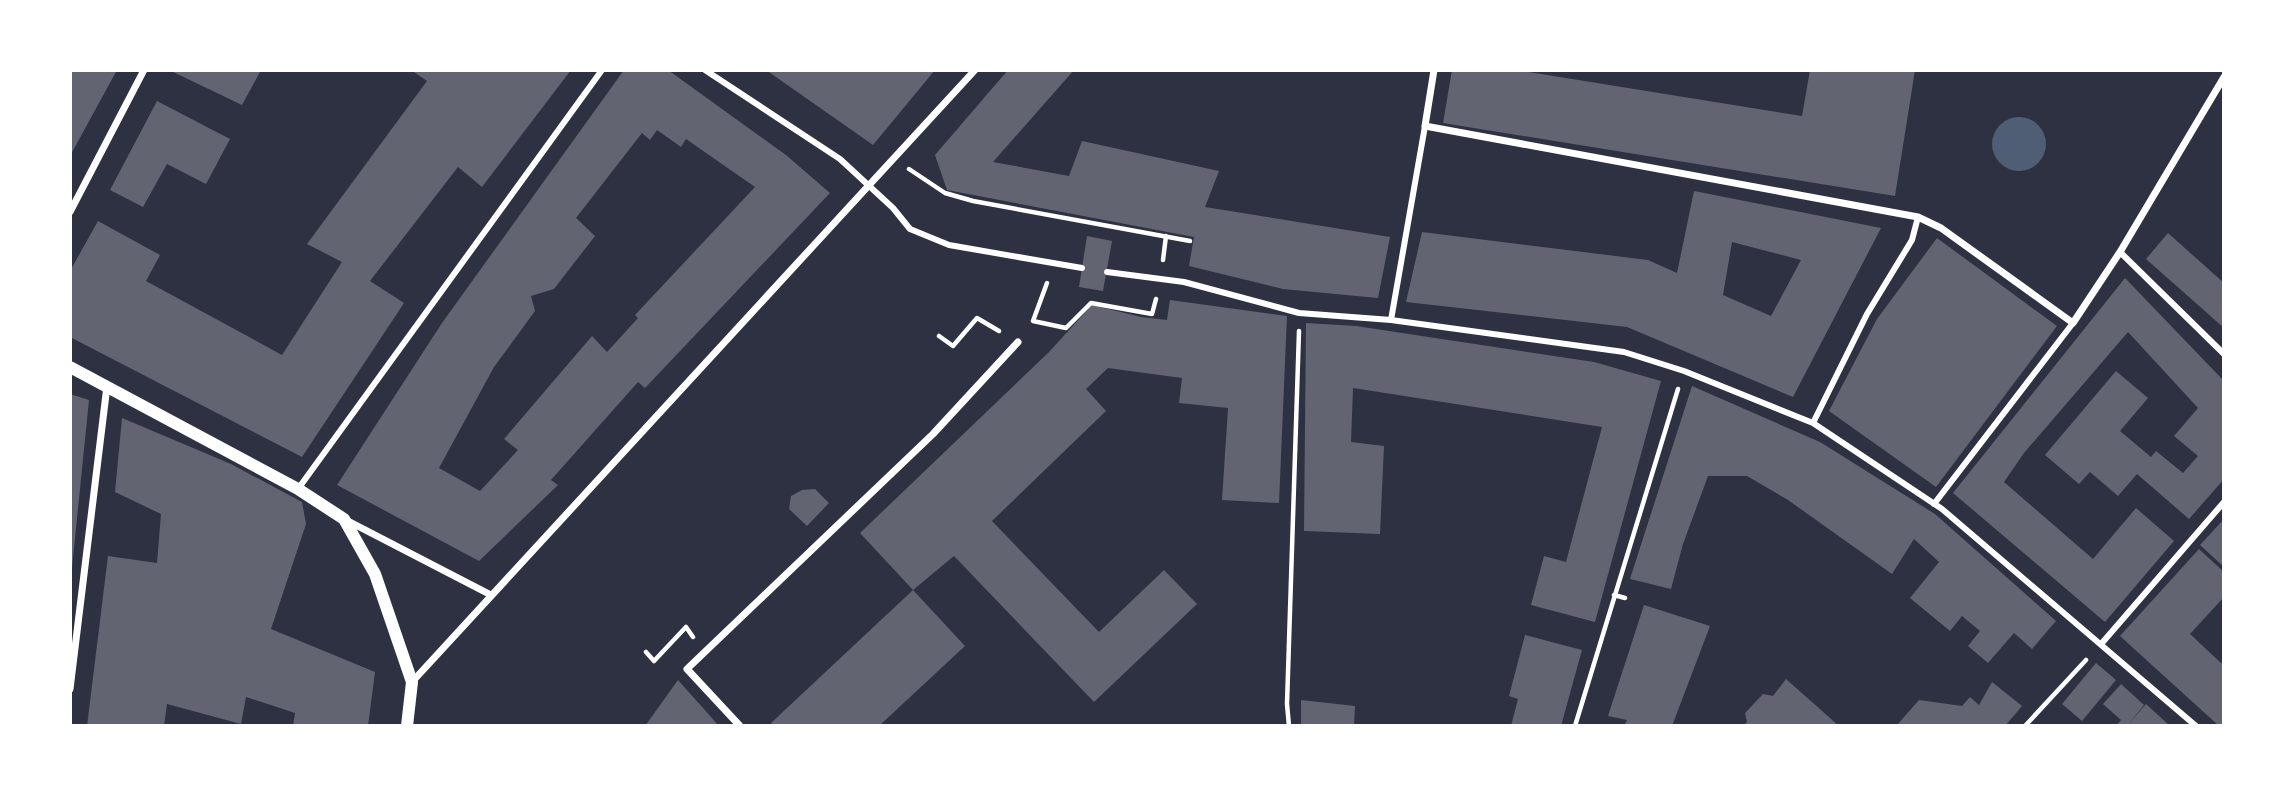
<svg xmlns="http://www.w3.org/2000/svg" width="2294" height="796" viewBox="0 0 2294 796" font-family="Roboto,sans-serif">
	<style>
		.water { fill: #4f5d75 }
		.building { fill: #626471; fill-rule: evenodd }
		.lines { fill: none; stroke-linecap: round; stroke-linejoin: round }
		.path { stroke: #fff; stroke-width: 4.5 }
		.pedestrian { stroke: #fff; stroke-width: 6 }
		.minor { stroke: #fff; stroke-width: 7 }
		.tertiary { stroke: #fff; stroke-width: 12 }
	</style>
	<rect width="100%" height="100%" fill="#2d3142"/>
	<path class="water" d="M1992 144a27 27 0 1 1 54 0a27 27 0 1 1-54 0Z"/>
	<path class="building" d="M70,70h47l-47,86z
		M169,70h92l-19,35z
		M411,70h160l-89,117 -24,-20 -88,114 34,22 -102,154 -232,-120v-66l28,-50 62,34 -14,26 136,74 60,-93 -35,-18 120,-163z
		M624,70h44l118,85 44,38 -185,195 -7,-6 -87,98 7,5 -79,76 -142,-76 105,-162zM657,130l24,17 5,-8 69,48 -120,128 3,3 -31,34 -15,-16 -88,103 14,11 -38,41 -41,-23 55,-101 41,-56 -4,-15 23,-7 41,-53 -19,-18 66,-85 8,7z
		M766,70h169l-62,75z
		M1008,70h66l-81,92 76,14 13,-35 137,30 -14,36 185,30 -12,61 -95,-9 -94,-23 5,-29 -247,-47 -12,-35z
		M1452,70h64l286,46 8,-46h105l-20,126 -452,-73z
		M157,101l73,38 -24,45 -39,-20 -24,43 -33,-17z
		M1694,191l187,37 -88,169 -166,-70 -221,-25 16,-70 226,28 29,13zM1732,242l69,18 -30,56 -48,-21z
		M2168,233l56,50v45l-78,-69z
		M1087,236l25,5 -9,50 -24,-4z
		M1937,238l120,88 -121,161 -107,-76 48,-92z
		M2125,278l99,103v98l-35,40 -52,-45 -19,22 -28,-24 -11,12 -34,-29 71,-84 32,27 -28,33 31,26 5,-6 27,22 15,-17 -24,-20 24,-28 -70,-76 -104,121 -20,29 89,77 43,-51 38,33 -69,81 -152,-129z
		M1170,300l117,16 -8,187 -57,-3 6,-92 -49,-5 3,-25 -74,-10 -22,21 20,22 -114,110 107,111 65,-62 33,34 -103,98 -140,-146 -41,34 -53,-57 189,-181 43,-47 49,12 26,3z
		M1306,323l50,3 238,36 67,19 -66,241 -64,-17 13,-49 22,6 36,-135 -249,-39 -2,54 33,4 -4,88 -76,-3z
		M1692,386l128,56 115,72 121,107 -24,28 -18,-16 -26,30 -20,-17 12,-15 -18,-15 -12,15 -40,-33 29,-36 -25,-23 -22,35 -104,-74 -41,-24h-39l-25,68 -12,45 -41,-10z
		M70,394l19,6 -17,168h-2z
		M122,418l109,46 71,38 4,22 -35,105 104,43 -7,54h-75l2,-13 -49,-16 -5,27 -74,-20 -3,22h-77l21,-170 49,7 4,-49 -46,-22z
		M815,489l14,14 -22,23 -18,-17 2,-13 11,-6z
		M2224,519v48l-24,-22z
		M2199,549l25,23v25l-34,37 31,29 3,-2v65h-5l-99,-90z
		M913,590l52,56 -86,80h-105l-3,-3z
		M1644,605l66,21 -38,100h-48l3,-6 -19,-4z
		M1525,635l57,15 -21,76h-50l7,-27 -9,-3z
		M2096,663l20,17 -34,41 -20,-17z
		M1786,679l53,47h-96l4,-4 -2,-9 18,-19 10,2z
		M678,680l25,28 16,18h-74z
		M1992,682l30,24 -17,20 -108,-1 22,-25 43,6 8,-9 9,8z
		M2121,684l23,21 -17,21 19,-22 24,22h-54l5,-6 -18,-16z
		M1301,700l54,6 -1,20h-53z"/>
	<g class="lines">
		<path class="path" d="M909,169l36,24 28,8 217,40
			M1163,260l3,-24
			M1033,321l33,7 25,-25 61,11 4,-15
			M1033,321l14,-38
			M939,336l14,10 24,-28 22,13
			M1614,595l11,3
			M646,652l8,9 32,-34 7,10
			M1289,726l-2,-22 12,-373
			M1575,726l103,-337
			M2025,726l61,-66"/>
		<path class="pedestrian" d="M705,70l135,89 53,49 17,21 39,16 133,23
			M2120,252l104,102
			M1107,272l77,10 115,31 92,7 233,32 60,19 129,52 129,86 254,217
			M1391,320l34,-194
			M1813,423l54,-109 45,-74 6,-23
			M298,489l304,-419
			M1934,504l139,-181
			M2102,643l122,-141"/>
		<path class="minor" d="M1434,70l-9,56 493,91 23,11 132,95 47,-71 104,-175
			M70,212l74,-142
			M346,520l145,75
			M412,682l563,-612
			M70,689l37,-303
			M740,726l-53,-57 246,-235 85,-92"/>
		<path class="tertiary" d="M70,367l228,122 46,30 31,55 37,108 -5,44"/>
	</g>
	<rect width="2294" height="796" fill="none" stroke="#ffffff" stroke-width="144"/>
</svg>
